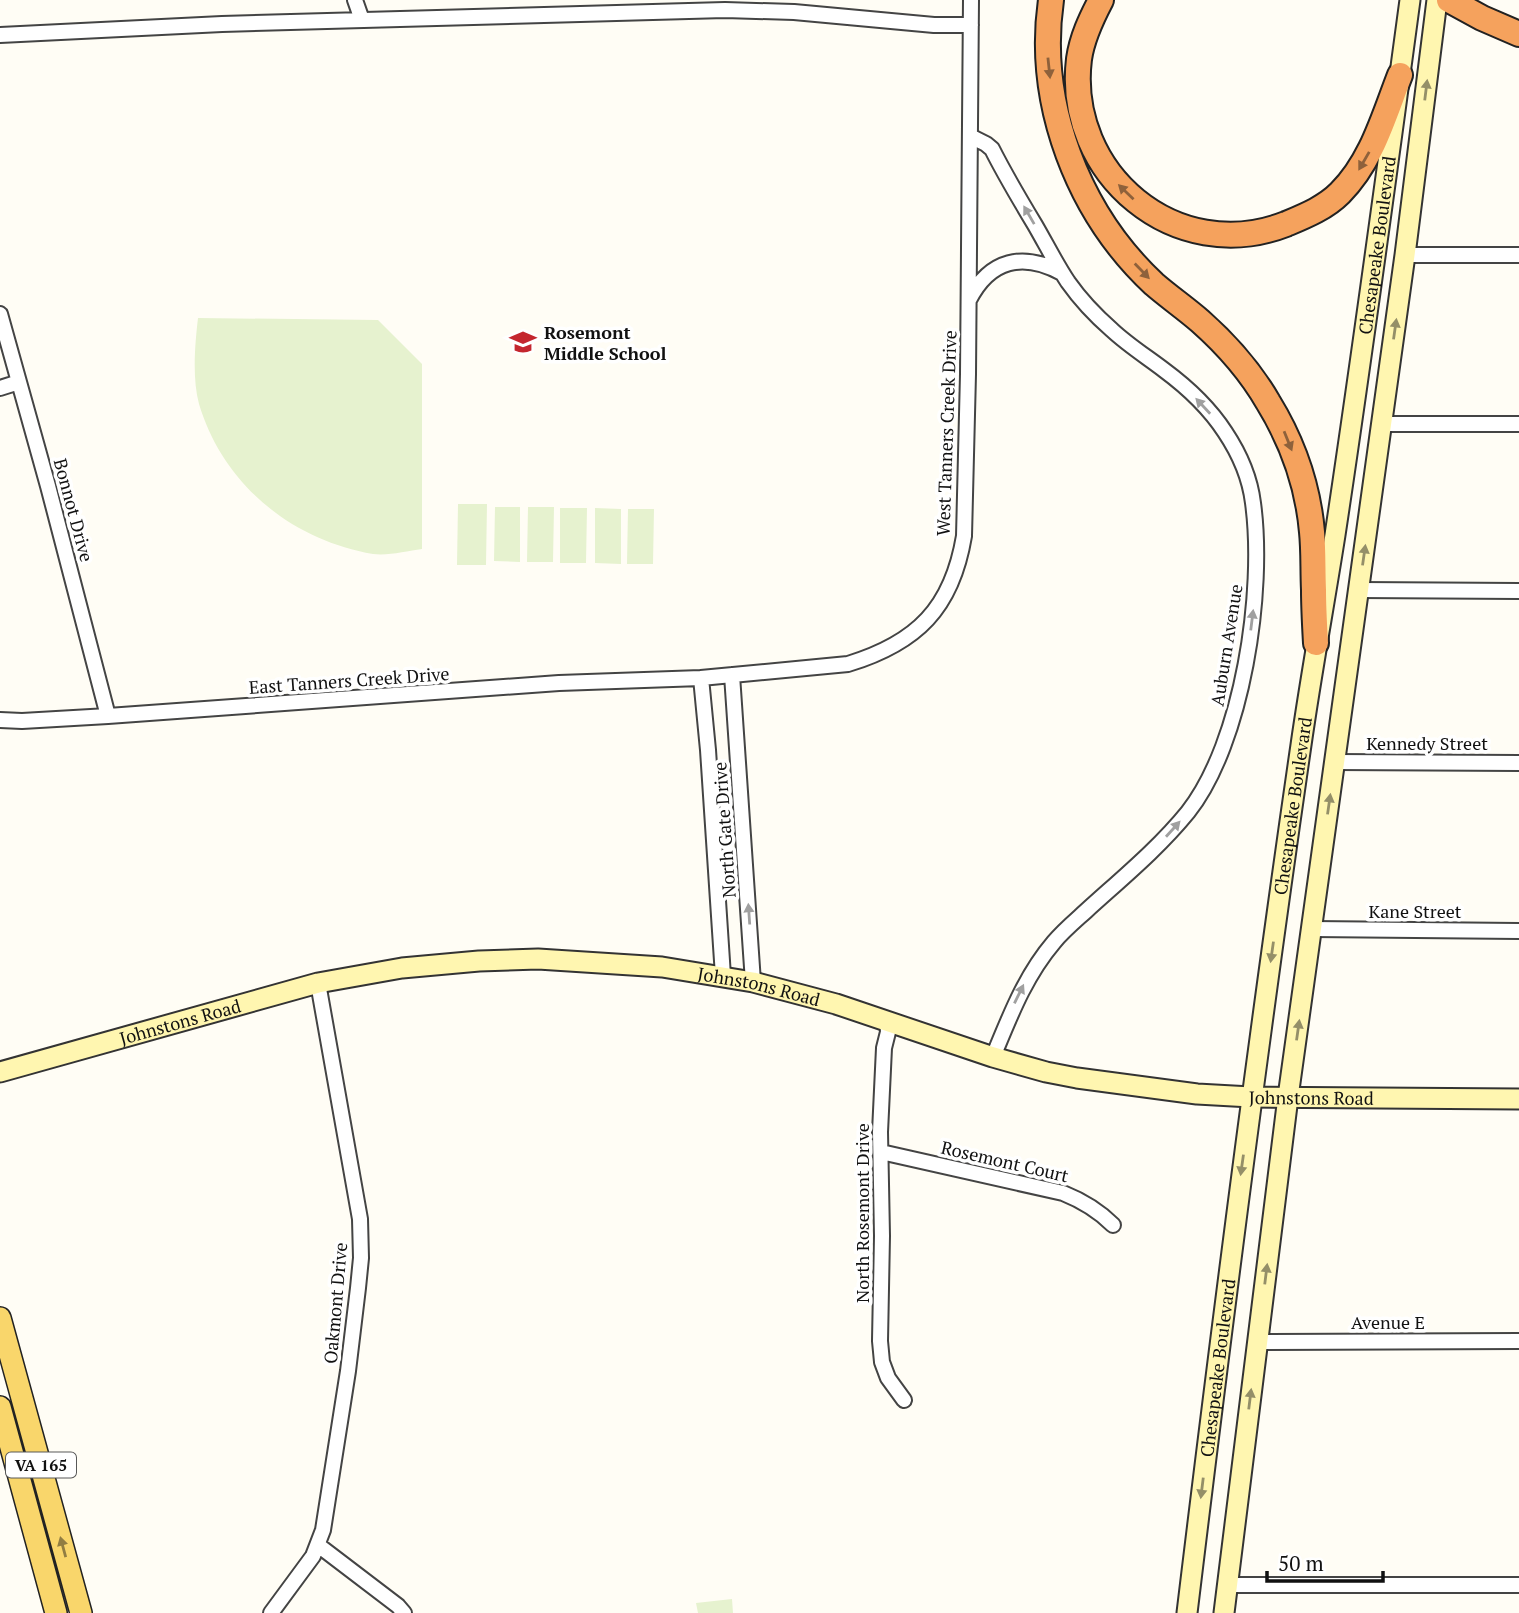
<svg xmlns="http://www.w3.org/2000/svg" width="1519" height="1613" viewBox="0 0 1519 1613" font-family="'PT Serif',serif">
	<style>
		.pitch { fill: #e6f2cf }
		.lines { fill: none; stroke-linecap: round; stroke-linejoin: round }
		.street-casing { stroke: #444; stroke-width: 18 }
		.secondary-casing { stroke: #333; stroke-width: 23 }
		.primary-casing { stroke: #222; stroke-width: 24 }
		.highway-casing { stroke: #222; stroke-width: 28 }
		.street { stroke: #fff; stroke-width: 14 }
		.secondary { stroke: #fff6b0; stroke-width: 19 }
		.primary { stroke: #f9d66b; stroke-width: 21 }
		.highway { stroke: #f5a25d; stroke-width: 24 }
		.oneway { fill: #8e613b }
		.oneway2 { fill: #948f68 }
		.oneway3 { fill: #a0a0a0 }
		.oneway4 { fill: #917d42 }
		.labels { text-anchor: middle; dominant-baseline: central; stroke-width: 7; stroke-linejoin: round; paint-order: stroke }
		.shield { fill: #fff; stroke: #585858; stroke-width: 2 }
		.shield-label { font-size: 16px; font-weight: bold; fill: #111 }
		.street-label { font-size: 18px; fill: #111; stroke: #fff }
		.poi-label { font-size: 18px; font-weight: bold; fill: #111; stroke: #fff; text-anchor: start }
	</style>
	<rect width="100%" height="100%" fill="#fffdf5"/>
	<path class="pitch" d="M198,318l180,2 44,44v185c-15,2 -34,7 -49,5 -82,-14 -150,-70 -174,-150 -7,-26 -4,-60 -1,-86z
		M458,504h29l-1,61h-29z
		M495,507h25v55l-26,-1z
		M528,507h26l-1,55h-26z
		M560,508h27l-1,55h-26z
		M595,508l26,1v55l-26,-1z
		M628,509h26l-1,55h-26z
		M732,1599l1,14h-35l-2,-10z"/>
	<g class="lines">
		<g class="street-casing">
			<path id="street" d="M355,0l7,20
				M0,35l222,-11 503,-14 69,2 140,13h37
				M970,136l16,8 6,5c13,26 28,51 43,76 11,19 21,39 33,57 12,17 28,34 44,48 16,15 35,27 52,40 23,17 46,39 61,62 14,21 25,46 28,71 12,88 -10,239 -65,309 -30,37 -68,68 -102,99 -11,10 -23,20 -32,31 -29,34 -44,74 -61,115
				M1405,255h114
				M969,300c21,-41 54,-48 93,-27
				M0,314l48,172 60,230
				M0,388l19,-6
				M1382,424h137
				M1359,590l160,1
				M732,675l21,307
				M701,678l7,72 15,226
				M0,720l22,1 86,-5 451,-33 142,-5 147,-14c69,-21 104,-56 116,-128l4,-162 3,-374
				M1335,762l184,1
				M1312,929l207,2
				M887,1020l1,12 -4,16 -4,84 2,104 -2,105 2,21 6,16 16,22
				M881,1152l182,41c20,8 35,17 50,32
				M1257,1342l262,-1
				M318,1545l80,61 6,7
				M1227,1585h292
				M271,1613l42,-57 10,-26 25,-159 10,-83 3,-30 -1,-39 -42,-236"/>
		</g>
		<g class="secondary-casing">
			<g id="secondary">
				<path id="s1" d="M0,1072l318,-89 84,-15 77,-7 59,-2 124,8 91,15 83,22 157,53 53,15 31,6 120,16 54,3 268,2"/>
				<path id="s2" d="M1187,1613c35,-290 72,-579 114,-868 10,-70 23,-140 34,-210 27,-178 51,-357 75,-535"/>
				<path d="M1224,1613l64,-516 117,-842 32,-255"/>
			</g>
		</g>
		<g class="primary-casing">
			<path id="primary" d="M0,1318l81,295
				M0,1407l56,206"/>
		</g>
		<g class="highway-casing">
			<path id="highway" d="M1051,0c-15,104 27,213 103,284 15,13 31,24 46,37 26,23 50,50 68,81 24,39 40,84 44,130 2,19 1,38 2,58 0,18 1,35 2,53
				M1101,0c-10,19 -19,38 -22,59 -14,115 97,208 207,165 19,-8 39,-16 54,-31 32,-32 44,-77 60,-118
				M1449,0l33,18 37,16"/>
		</g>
		<use href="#street" class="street"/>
		<use href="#secondary" class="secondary"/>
		<use href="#primary" class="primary"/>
		<use href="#highway" class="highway"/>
	</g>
	<defs><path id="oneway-solid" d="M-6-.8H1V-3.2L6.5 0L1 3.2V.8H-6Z" transform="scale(1.75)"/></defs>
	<g class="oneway">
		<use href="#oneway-solid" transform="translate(1049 68) rotate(84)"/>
		<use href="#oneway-solid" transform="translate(1364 161) rotate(120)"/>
		<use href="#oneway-solid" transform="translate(1126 192) rotate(-136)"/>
		<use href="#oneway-solid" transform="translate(1142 271) rotate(46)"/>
		<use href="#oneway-solid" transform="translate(1288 441) rotate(68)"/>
	</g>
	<g class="oneway2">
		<use href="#oneway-solid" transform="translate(1426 90) rotate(-83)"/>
		<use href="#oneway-solid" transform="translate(1395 329) rotate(-82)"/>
		<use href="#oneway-solid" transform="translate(1364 555) rotate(-82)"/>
		<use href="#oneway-solid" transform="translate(1329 804) rotate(-82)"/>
		<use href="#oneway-solid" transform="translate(1272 952) rotate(98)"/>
		<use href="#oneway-solid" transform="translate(1298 1030) rotate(-82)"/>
		<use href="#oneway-solid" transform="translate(1242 1165) rotate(98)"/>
		<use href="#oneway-solid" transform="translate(1266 1274) rotate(-83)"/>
		<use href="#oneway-solid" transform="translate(1250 1399) rotate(-83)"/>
		<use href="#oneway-solid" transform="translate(1202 1488) rotate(97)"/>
	</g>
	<g class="oneway3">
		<use href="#oneway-solid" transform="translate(1029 215) rotate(-120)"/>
		<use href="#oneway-solid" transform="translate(1203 406) rotate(-133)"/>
		<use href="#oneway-solid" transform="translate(1252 620) rotate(-83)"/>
		<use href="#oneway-solid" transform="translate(1173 829) rotate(-48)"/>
		<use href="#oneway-solid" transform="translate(749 914) rotate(-94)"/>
		<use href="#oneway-solid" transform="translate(1019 994) rotate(-64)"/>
	</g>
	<use class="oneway4" href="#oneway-solid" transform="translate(63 1547) rotate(-105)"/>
	<defs>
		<g id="school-bare" transform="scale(2.1)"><path d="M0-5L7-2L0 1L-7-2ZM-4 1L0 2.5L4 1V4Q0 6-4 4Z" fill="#c4262e" stroke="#fff" stroke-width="2.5" paint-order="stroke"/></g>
	</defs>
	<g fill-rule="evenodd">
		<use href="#school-bare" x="523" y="342"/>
	</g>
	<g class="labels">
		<rect class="shield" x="6" y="1452.5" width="70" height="25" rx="5"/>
		<g class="shield-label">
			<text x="41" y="1465">VA 165</text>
		</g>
		<g class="street-label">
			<text stroke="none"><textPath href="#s2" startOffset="1381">Chesapeake Boulevard</textPath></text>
			<text transform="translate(946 433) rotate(-88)">West Tanners Creek Drive</text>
			<text transform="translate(74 510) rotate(75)">Bonnot Drive</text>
			<text transform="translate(1226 645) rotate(-81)">Auburn Avenue</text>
			<text transform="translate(349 680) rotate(-4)">East Tanners Creek Drive</text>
			<text x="1427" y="743">Kennedy Street</text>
			<text stroke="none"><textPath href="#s2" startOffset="814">Chesapeake Boulevard</textPath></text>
			<text transform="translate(724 830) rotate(-94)">North Gate Drive</text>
			<text x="1415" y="911">Kane Street</text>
			<text stroke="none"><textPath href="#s1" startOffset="775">Johnstons Road</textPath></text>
			<text stroke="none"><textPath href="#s1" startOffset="187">Johnstons Road</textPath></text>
			<text stroke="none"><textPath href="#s1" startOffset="1342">Johnstons Road</textPath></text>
			<text transform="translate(1005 1161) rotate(13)">Rosemont Court</text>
			<text transform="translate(862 1213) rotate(-90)">North Rosemont Drive</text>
			<text transform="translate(335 1303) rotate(-85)">Oakmont Drive</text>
			<text x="1388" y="1322">Avenue E</text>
			<text stroke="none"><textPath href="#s2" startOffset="247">Chesapeake Boulevard</textPath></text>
		</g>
		<g class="poi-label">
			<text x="544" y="332">Rosemont<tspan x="544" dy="21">Middle School</tspan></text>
		</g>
	</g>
	<path d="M1267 1571v10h116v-10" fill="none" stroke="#111111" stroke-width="3.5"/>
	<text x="1278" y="1571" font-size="21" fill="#111111" stroke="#ffffff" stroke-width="5" paint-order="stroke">50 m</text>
</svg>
